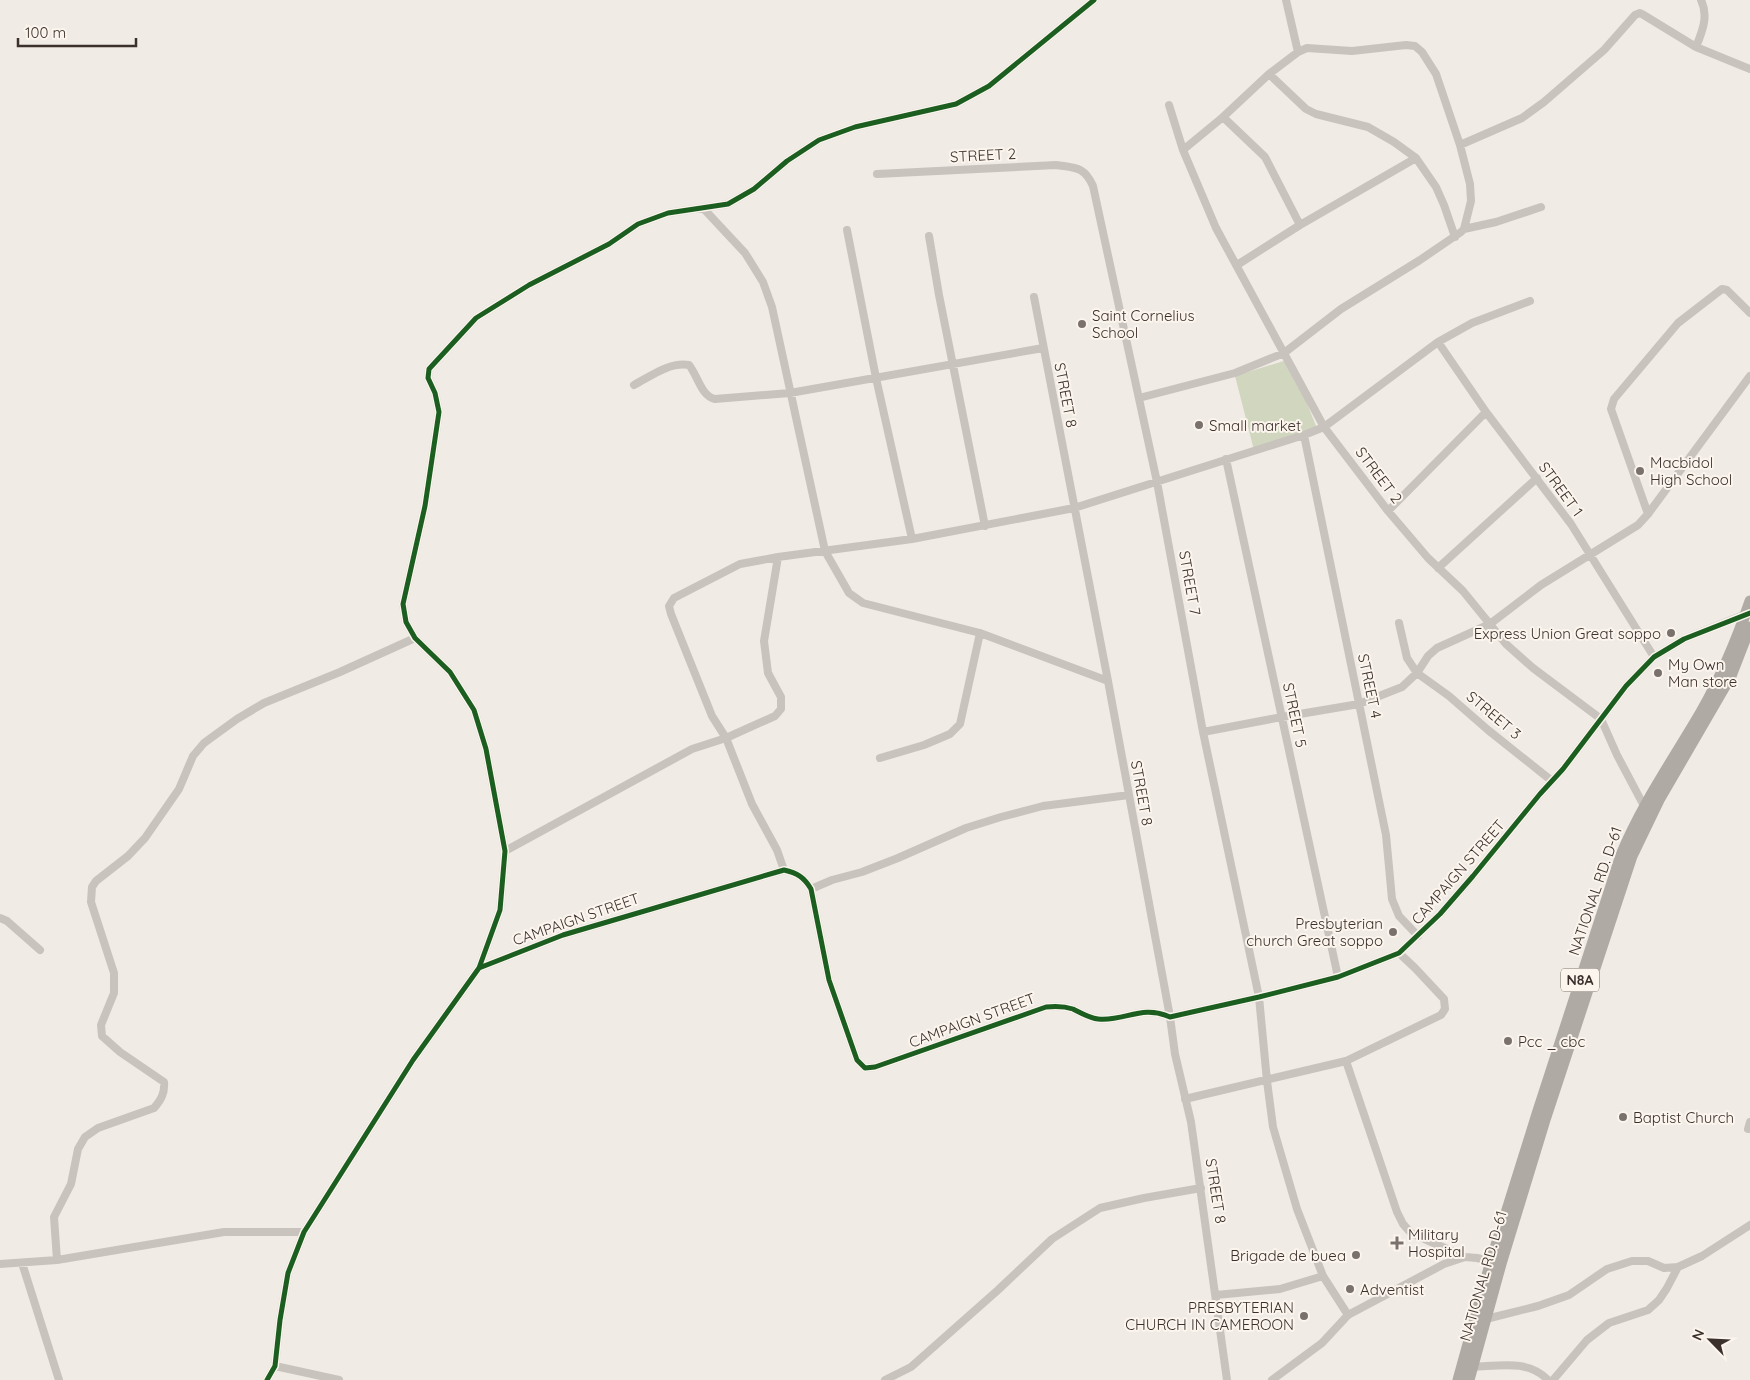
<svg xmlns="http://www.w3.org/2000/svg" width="1750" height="1380" viewBox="0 0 1750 1380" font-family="Quicksand,sans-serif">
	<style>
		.green { fill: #d1d6bf }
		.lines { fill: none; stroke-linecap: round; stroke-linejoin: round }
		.minor { stroke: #c9c3be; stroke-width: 8 }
		.highway { stroke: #afaaa4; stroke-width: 11 }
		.cycleway-casing { stroke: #fbf5ee; stroke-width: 8 }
		.cycleway { stroke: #1b5e20; stroke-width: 5 }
		.poi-dot { fill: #7a716c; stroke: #fbf5ee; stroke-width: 2 }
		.labels { text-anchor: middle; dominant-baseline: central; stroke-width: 4; stroke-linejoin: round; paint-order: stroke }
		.shield { fill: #fbf5ee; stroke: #756b66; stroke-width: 1 }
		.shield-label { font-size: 14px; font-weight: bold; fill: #3b302b }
		.street-label { font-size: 15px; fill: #3b302b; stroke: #fbf5ee }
		.poi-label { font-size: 15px; fill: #3b302b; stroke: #fbf5ee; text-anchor: start }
	</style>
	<rect width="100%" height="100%" fill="#f0ebe5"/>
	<path class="green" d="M1287,360l15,31 16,40 -64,19 -19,-74z"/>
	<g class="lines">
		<path class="minor" d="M1286,0l12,52
			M1696,47l54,22
			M1269,74l37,35 10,5 52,13 26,15 22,16
			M1169,105l14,45 33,78 108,199 64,84 40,47 35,33 43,53 27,24 68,51 16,36 27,51
			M1183,150l40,-33
			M877,174l179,-9c19,3 28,1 37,21l64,296 46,250 56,265 8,84 6,46 24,82 26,67 25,39
			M703,208l42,45 18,29 9,25 53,244 24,42 14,10 117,30 128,48
			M1300,225l-35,-68 -42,-40 46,-43 29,-22 9,-4 45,3 54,-6 9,1 7,6 14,22 24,71
			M1464,229l32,-7 45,-15
			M847,230l29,148 36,161
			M929,236l10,59 46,231
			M1237,265l63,-40 116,-67 20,29 8,18 11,32
			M1034,297l74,384 62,336 5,37 16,68 36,258
			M1438,342l48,70 85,112 83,133
			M634,385c17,-9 35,-23 55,-20 9,11 12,31 26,34l75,-6 253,-45
			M1139,398l96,-25 49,-20 57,-44 79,-49 41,-28 3,-3 7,-28 -1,-17 -10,-39 62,-27 22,-16 60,-52 31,-35 5,-2 2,1 54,33c6,-15 13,-31 5,-47
			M1304,435l82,400 6,64 7,17 19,20
			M1226,459l112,518
			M1388,511l98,-99
			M1648,514l-37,-105 3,-10 64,-76 44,-34 5,1 23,23
			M778,557l-38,7 -66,34 -5,8 2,8 41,102 14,22 26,66 25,46 7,20
			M1438,568l99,-90
			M1399,623l8,35 10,15 32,23 39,34 64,51
			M1203,732l79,-15 77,-13 43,-17 15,-14 11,-17 9,-8 53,-24 51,-39 97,-60 10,-11 102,-138
			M880,758l44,-13 26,-11 10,-10 20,-91
			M505,851l187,-102 34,-11 49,-22 6,-7v-12l-13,-24 -4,-32 14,-84 134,-18 162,-31 230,-73 20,-8 114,-85 34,-19 58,-22
			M811,889l21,-9 30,-8 36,-14 68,-30 35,-11 42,-11 86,-11
			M0,918l7,3 33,29
			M479,968l84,-33 221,-65c13,3 20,7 27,19l18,91 28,80 8,8 10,-1 171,-60c9,-1 18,-1 27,2 8,4 16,9 25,10 27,3 43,-15 72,-2l89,-20 79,-20 61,-24 41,-39 33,-38 67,-82 23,-25 63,-83 28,-29 30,-18 62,-25
			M1346,1061l51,151 6,12 8,9 54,24
			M1185,1099l161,-38 95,-46 4,-6 -1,-10 -29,-31 -16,-15
			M1748,1129l2,-7
			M57,1260l-3,-43 17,-33 7,-35 7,-12 13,-9 56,-20c7,-8 11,-15 10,-26l-44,-30 -18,-16 -1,-11 13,-32v-20l-23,-71 1,-15 4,-6 32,-25 17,-18 34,-49 14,-33 11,-13 33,-24 27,-16 76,-31 75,-34
			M22,1263l37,117
			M0,1264l57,-4 167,-28h80
			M1216,1295l64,-6 43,-13
			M1486,1319l52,-13 31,-11 38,-26 25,-8h16l16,7 14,-1 24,-11 48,-31
			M275,1366l64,14
			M1473,1367c26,-1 55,-8 75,13
			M267,1380l8,-14 5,-46 8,-47 16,-41 109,-172 66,-92 21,-58 5,-59 -19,-102 -12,-39 -24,-38 -35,-34 -9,-16 -3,-18 22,-98 14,-94 -4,-19 -7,-15 1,-9 47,-51 53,-33 80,-41 29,-20 30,-11 60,-9 26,-15 33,-28 32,-21 36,-13 101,-23 33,-18 105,-86
			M885,1380l26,-13 87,-77 54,-51 48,-31 44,-10 57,-10
			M1272,1380l50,-37 26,-28 96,-51 21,-7 12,1 17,4
			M1553,1380l34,-40 22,-17 39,-13 11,-10 8,-12 11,-21"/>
		<path class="highway" d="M1458,1380l33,-119 46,-147 84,-259c21,-51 52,-95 80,-143 20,-35 36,-73 49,-111
			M1469,1380l32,-116 44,-144 87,-264 27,-56 72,-124 19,-49"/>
		<g class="cycleway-casing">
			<path id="cycleway" d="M479,968l84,-33 221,-65c13,3 20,7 27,19l18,91 28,80 8,8 10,-1 171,-60c9,-1 18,-1 27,2 8,4 16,9 25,10 27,3 43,-15 72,-2l89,-20 79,-20 61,-24 41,-39 33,-38 67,-82 23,-25 63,-83 28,-29 30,-18 66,-26
				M267,1380l8,-14 5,-46 8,-47 16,-41 109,-172 66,-92 21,-58 5,-59 -19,-102 -12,-39 -24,-38 -35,-34 -9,-16 -3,-18 22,-98 14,-94 -4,-19 -7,-15 1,-9 47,-51 53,-33 80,-41 29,-20 30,-11 60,-9 26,-15 33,-28 32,-21 36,-13 101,-23 33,-18 105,-86"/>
		</g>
		<use href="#cycleway" class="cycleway"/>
	</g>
	<g class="poi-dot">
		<circle cx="1082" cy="324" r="5"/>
		<circle cx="1199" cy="425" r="5"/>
		<circle cx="1640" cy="471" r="5"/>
		<circle cx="1671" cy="633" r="5"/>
		<circle cx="1658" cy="673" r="5"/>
		<circle cx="1393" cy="932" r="5"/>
		<circle cx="1508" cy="1041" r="5"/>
		<circle cx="1623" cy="1117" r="5"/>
		<path d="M1394.5 1235.5h5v5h5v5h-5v5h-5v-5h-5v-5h5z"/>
		<circle cx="1356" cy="1255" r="5"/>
		<circle cx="1350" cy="1289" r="5"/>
		<circle cx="1304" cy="1316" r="5"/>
	</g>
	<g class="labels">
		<rect class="shield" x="1561" y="968.5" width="38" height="23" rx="4"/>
		<g class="shield-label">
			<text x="1580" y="980">N8A</text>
		</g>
		<g class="street-label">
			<text transform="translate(983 155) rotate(-3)">STREET 2</text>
			<text transform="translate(1066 395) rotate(79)">STREET 8</text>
			<text transform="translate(1379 475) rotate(53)">STREET 2</text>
			<text transform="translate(1561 489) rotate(54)">STREET 1</text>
			<text transform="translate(1190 583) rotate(80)">STREET 7</text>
			<text transform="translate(1370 686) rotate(78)">STREET 4</text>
			<text transform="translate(1295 715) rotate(78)">STREET 5</text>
			<text transform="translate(1494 715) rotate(40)">STREET 3</text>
			<text transform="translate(1142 793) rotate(80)">STREET 8</text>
			<text transform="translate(1458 872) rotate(-49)">CAMPAIGN STREET</text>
			<text transform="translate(1595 891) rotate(-71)">NATIONAL RD. D-61</text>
			<text transform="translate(576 919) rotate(-19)">CAMPAIGN STREET</text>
			<text transform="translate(972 1020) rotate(-20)">CAMPAIGN STREET</text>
			<text transform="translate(1216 1191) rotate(81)">STREET 8</text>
			<text transform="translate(1483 1276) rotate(-74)">NATIONAL RD. D-61</text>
		</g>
		<g class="poi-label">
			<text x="1092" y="315">Saint Cornelius<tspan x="1092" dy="17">School</tspan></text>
			<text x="1209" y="425">Small market</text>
			<text x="1650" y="462">Macbidol<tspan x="1650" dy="17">High School</tspan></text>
			<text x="1661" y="633" text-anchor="end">Express Union Great soppo</text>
			<text x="1668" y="664">My Own<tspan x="1668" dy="17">Man store</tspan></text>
			<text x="1383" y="923" text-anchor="end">Presbyterian<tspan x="1383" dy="17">church Great soppo</tspan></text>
			<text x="1518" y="1041">Pcc _ cbc</text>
			<text x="1633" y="1117">Baptist Church</text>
			<text x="1408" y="1234">Military<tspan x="1408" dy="17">Hospital</tspan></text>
			<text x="1346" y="1255" text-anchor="end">Brigade de buea</text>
			<text x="1360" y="1289">Adventist</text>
			<text x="1294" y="1307" text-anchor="end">PRESBYTERIAN<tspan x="1294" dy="17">CHURCH IN CAMEROON</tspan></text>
		</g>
	</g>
	<g transform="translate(1710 1340) rotate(294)" stroke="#fbf5ee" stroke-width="4" paint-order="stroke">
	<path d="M0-4L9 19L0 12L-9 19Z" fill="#3b302b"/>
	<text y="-8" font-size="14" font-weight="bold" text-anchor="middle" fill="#3b302b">N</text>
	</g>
	<path d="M18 38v8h118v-8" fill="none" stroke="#3b302b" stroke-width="2.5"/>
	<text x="25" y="38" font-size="15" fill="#3b302b" stroke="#fbf5ee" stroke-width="4" paint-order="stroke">100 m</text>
</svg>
